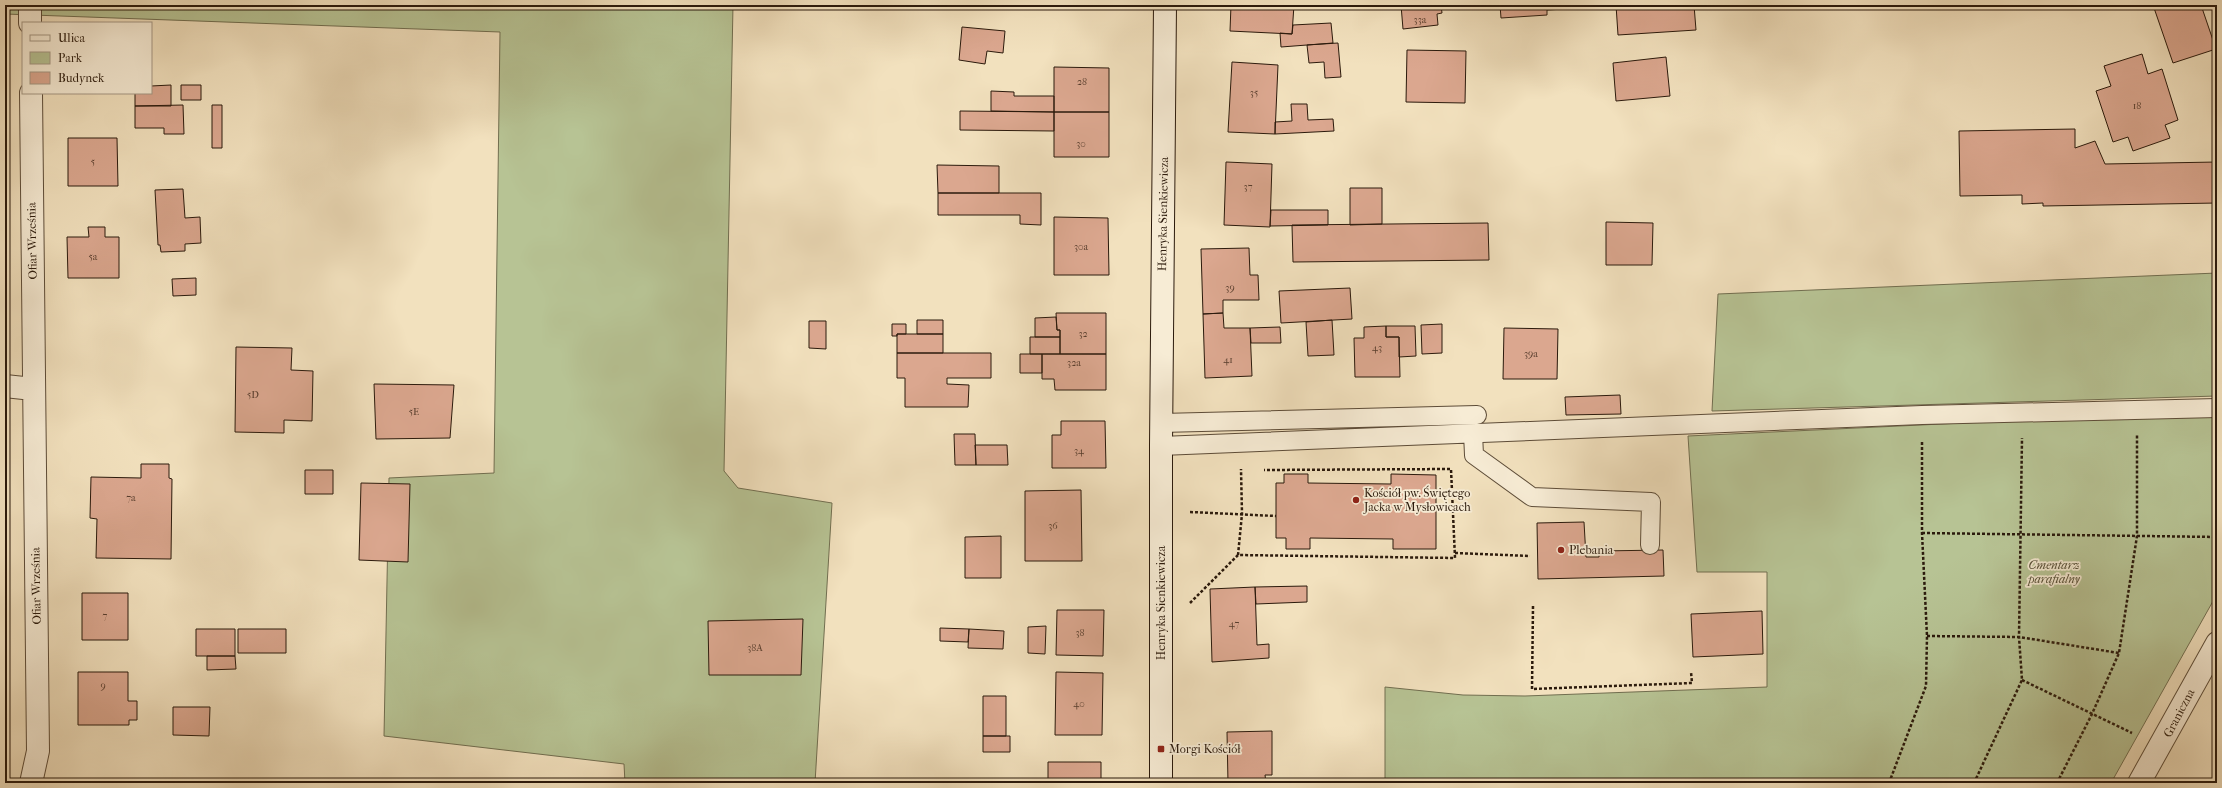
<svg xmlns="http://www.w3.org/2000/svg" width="2222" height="788" viewBox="0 0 2222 788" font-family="'IM FELL French Canon',serif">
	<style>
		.green { fill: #b7c394; stroke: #716e50 }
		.building { fill: #dba78f; stroke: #2b1a0c }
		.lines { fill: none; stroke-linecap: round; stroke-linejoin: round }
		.lane-casing { stroke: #5d4c38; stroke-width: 20 }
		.street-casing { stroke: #5d4c38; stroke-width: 24 }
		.secondary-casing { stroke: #2b1a0c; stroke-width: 24 }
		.path { stroke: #2b1a0c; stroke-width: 2.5; stroke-dasharray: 3 2; stroke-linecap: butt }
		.lane { stroke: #f7ecd5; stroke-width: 18 }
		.street { stroke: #f7ecd5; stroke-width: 22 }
		.secondary { stroke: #f7ecd5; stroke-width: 22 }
		.poi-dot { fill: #8f2418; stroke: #f7ecd5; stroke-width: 1.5 }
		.labels { text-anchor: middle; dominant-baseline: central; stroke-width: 3.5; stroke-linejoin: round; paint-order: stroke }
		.number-label { font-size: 10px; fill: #573d2d }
		.street-label { font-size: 12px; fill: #2b1a0c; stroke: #f7ecd5 }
		.poi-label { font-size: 12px; fill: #2b1a0c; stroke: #f7ecd5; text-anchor: start }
		.park-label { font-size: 12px; font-style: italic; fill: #554d35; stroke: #f7ecd5 }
	</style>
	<rect width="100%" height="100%" fill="#f2e1be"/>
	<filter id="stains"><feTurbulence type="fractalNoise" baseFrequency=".005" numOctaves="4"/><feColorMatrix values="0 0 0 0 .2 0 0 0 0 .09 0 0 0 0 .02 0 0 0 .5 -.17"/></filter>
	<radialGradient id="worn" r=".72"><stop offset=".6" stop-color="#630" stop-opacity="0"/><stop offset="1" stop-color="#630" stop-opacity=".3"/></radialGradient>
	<path class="green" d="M5,5h728l-9,466 14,17 94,15 -17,280h-190l-1,-19 -240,-28 5,-258 105,-5 6,-441 -495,-18z
		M2217,273v123l-505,15 6,-117z
		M2217,411v183l-106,189h-726v-96l78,8 62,1 242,-9v-115h-70l-9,-136z"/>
	<path class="building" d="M1231,5h63l-2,29 -62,-3z
		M1401,5h40l1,8 -5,1 1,11 -35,4z
		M1500,5h64l1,4 -18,1v5l-46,3z
		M1616,5h78l2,25 -78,5z
		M2153,5h48l15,44 -43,14z
		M1331,23l2,20 -52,4 -1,-14 12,1 1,-9z
		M962,27l43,4 -2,22 -16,-2 -2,13 -26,-4z
		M1338,43l3,34 -16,1 -1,-16 -15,1 -2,-18z
		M1407,50l59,1 -1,52 -59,-1z
		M2142,54l6,20 14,-5 16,51 -13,5 5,13 -37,13 -5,-14 -15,5 -17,-51 15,-5 -7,-20z
		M1666,57l4,39 -54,5 -3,-38z
		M1232,62l46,3 -3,69 -47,-2z
		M1054,67l55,1v44h-55z
		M171,85v21h-36v-13h16v-7z
		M181,85h20v15h-20z
		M991,91l23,1v4h40v16l-63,-1z
		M1291,104h16l1,16 25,-1 1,12 -59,3v-12l17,-1z
		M183,105l1,29h-20v-6h-29v-22z
		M212,105h10v43h-10z
		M960,111l94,1v19l-94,-1z
		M1054,112h55v45h-55z
		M2075,129v19l20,-7 10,23 112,-2v41l-174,3v-3l-21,1v-9l-62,1 -1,-65z
		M68,138h49l1,48h-50z
		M1226,162l46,2 -2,63 -46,-2z
		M937,165l62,1v27h-61z
		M1350,188h32v36l-32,1z
		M183,189l2,29 15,-1 1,26 -16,1v7l-24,1 -1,-7h-2l-3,-55z
		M938,193h103v32l-21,-1v-9h-82z
		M1271,210h57v15l-58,1z
		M1054,217l54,1 1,57h-55z
		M1606,222l47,1 -1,42h-46z
		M1488,223l1,37 -196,2 -1,-37z
		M88,227h17v10h14v41h-51l-1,-41h22z
		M1249,248l1,27h8l1,25h-36v13l-20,1 -2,-65z
		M196,278v17l-23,1 -1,-17z
		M1350,288l2,31 -71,4 -2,-32z
		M1056,313h50v41h-46v-24h-3z
		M1223,313l1,15h26l2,48 -47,2 -2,-64z
		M1056,317l1,13h3v7h-25v-19z
		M917,320h26v14h-26z
		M1332,320l2,35 -26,1 -2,-34z
		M809,321h17v28l-17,-1z
		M892,324h14v10h-9v2h-5z
		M1442,324v29l-20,1 -1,-29z
		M1386,326v11h13l1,40h-45l-1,-39h10v-11z
		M1386,326h29l1,30 -17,1v-20h-13z
		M1280,327l1,16h-30l-1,-15z
		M1504,328l54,1 -1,50h-54z
		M897,334h46v19h-46z
		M1030,337h30v17h-30z
		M236,347l56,1 -1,22 22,1 -1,50 -28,-1v13l-49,-1z
		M897,353h94v25h-44v6l22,1 -1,22h-63v-29h-8z
		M1020,354h22v19h-22z
		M1042,354h64v36h-51l-1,-11h-12z
		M374,384l80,1 -4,53 -74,1z
		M1620,395l1,19 -55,1 -1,-18z
		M1061,421h44l1,47h-54v-33h9z
		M954,434h21l1,31h-21z
		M975,445h32l1,20h-32z
		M141,464h28v14l3,1 -1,80 -75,-1 1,-39 -7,-1 1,-41 50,1z
		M305,470h28v24h-28z
		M1284,474h24v9l83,1v-10l45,1v74h-43v-10l-83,-1v11h-24v-11h-10v-55h8z
		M361,483l49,1 -2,78 -49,-2z
		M1081,490l1,71h-57v-70z
		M1584,522l2,35h13v-6l64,-1 1,26 -126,3 -1,-56z
		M1001,536v42h-36v-41z
		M1307,586v16l-51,2 -1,-17z
		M1255,587l2,58 12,-1v14l-57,4 -2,-73z
		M82,593h46v47h-46z
		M1057,610h47l-1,46 -47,-1z
		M1762,611l1,43 -70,3 -2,-43z
		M803,619l-2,56h-92l-1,-54z
		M1046,626l-1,28 -17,-1v-26z
		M940,628l29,1 -1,13 -28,-1z
		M196,629h39v27h-39z
		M238,629h48v24h-48z
		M969,629l35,2 -1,18 -35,-1z
		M207,656h28l1,13 -29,1z
		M78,672h50v29h9v19h-8v5h-51z
		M1056,672l47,1 -1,62h-47z
		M983,696h23v40h-23z
		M173,707h37l-1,29 -36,-1z
		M1272,731v44h-7l1,8h-38l-1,-51z
		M983,736h27v16h-27z
		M1048,762h53v21h-53z"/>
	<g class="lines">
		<g class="lane-casing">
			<path id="lane" d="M1161,423l316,-8
				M1473,433l1,22 58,42 119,5 -1,43
				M1161,446l761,-31 295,-7"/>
		</g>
		<g class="street-casing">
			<path id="street" d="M30,5v18
				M31,93l7,658 -7,32
				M5,386l28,3
				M2139,783l78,-140"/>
		</g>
		<g class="secondary-casing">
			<path id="secondary" d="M1161,783v-337l4,-441"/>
		</g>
		<path class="path" d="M1190,512l86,4
			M1922,533l295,4
			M1455,553l75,3
			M1238,555l4,-41 -1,-45
			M1190,603l48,-48 217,3 -4,-89 -187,1
			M1533,606l-1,83 160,-6 -1,-11
			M1927,636l92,1 100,16
			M2022,680l110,53
			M1889,783l37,-97 1,-50 -5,-103v-91
			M1974,783l48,-103 -3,-43 3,-199
			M2057,783l35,-69 27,-61 18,-117v-101"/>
		<use href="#lane" class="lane"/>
		<use href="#street" class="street"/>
		<use href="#secondary" class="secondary"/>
	</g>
	<g class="poi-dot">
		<circle cx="1356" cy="500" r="4"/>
		<circle cx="1561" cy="550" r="4"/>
		<rect x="1157" y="745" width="8" height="8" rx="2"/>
	</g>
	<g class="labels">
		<g class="number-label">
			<text x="1420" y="20">33a</text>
			<text x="1082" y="82">28</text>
			<text x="1254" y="93">35</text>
			<text x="2137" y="106">18</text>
			<text x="1081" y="144">30</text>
			<text x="93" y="162">5</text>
			<text x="1248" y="187">37</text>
			<text x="1081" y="247">30a</text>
			<text x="93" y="257">5a</text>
			<text x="1230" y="288">39</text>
			<text x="1083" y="334">32</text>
			<text x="1377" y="348">43</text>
			<text x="1531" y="354">39a</text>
			<text x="1228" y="360">41</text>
			<text x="1074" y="363">32a</text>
			<text x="253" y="395">5D</text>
			<text x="414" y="412">5E</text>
			<text x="1079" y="451">34</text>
			<text x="131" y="498">7a</text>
			<text x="1053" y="526">36</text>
			<text x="105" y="616">7</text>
			<text x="1234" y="624">47</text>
			<text x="1080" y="633">38</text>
			<text x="755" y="648">38A</text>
			<text x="103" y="686">9</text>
			<text x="1079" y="704">40</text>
		</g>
		<g class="street-label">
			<text transform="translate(1163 214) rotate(-89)">Henryka Sienkiewicza</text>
			<text transform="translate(32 241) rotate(-91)">Ofiar Września</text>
			<text transform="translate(36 586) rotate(-91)">Ofiar Września</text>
			<text transform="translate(1161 603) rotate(-90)">Henryka Sienkiewicza</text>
			<text transform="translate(2179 713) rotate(-62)">Graniczna</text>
		</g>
		<g class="poi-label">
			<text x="1364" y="493">Kościół pw. Świętego<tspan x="1364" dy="14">Jacka w Mysłowicach</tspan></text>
			<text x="1569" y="550">Plebania</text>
			<text x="1169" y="749">Morgi Kościół</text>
		</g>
		<g class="park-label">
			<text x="2054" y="565">Cmentarz<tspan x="2054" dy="14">parafialny</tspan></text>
		</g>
	</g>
	<rect width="2222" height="788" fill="none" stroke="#f2e1be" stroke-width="20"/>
	<rect x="6" y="6" width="2210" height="776" fill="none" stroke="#2b1a0c" stroke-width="2"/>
	<rect x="10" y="10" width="2202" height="768" fill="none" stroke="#2b1a0c"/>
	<rect x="22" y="22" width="130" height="72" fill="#f7ecd5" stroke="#a59885"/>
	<rect x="30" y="35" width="20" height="6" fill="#f7ecd5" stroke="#a59885"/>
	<text x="58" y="42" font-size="12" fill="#2b1a0c">Ulica</text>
	<rect x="30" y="52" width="20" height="12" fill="#b7c394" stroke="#a59885"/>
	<text x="58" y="62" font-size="12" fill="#2b1a0c">Park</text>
	<rect x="30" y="72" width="20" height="12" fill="#dba78f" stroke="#a59885"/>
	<text x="58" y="82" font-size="12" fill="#2b1a0c">Budynek</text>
	<rect width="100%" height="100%" filter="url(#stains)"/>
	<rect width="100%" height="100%" fill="url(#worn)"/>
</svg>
